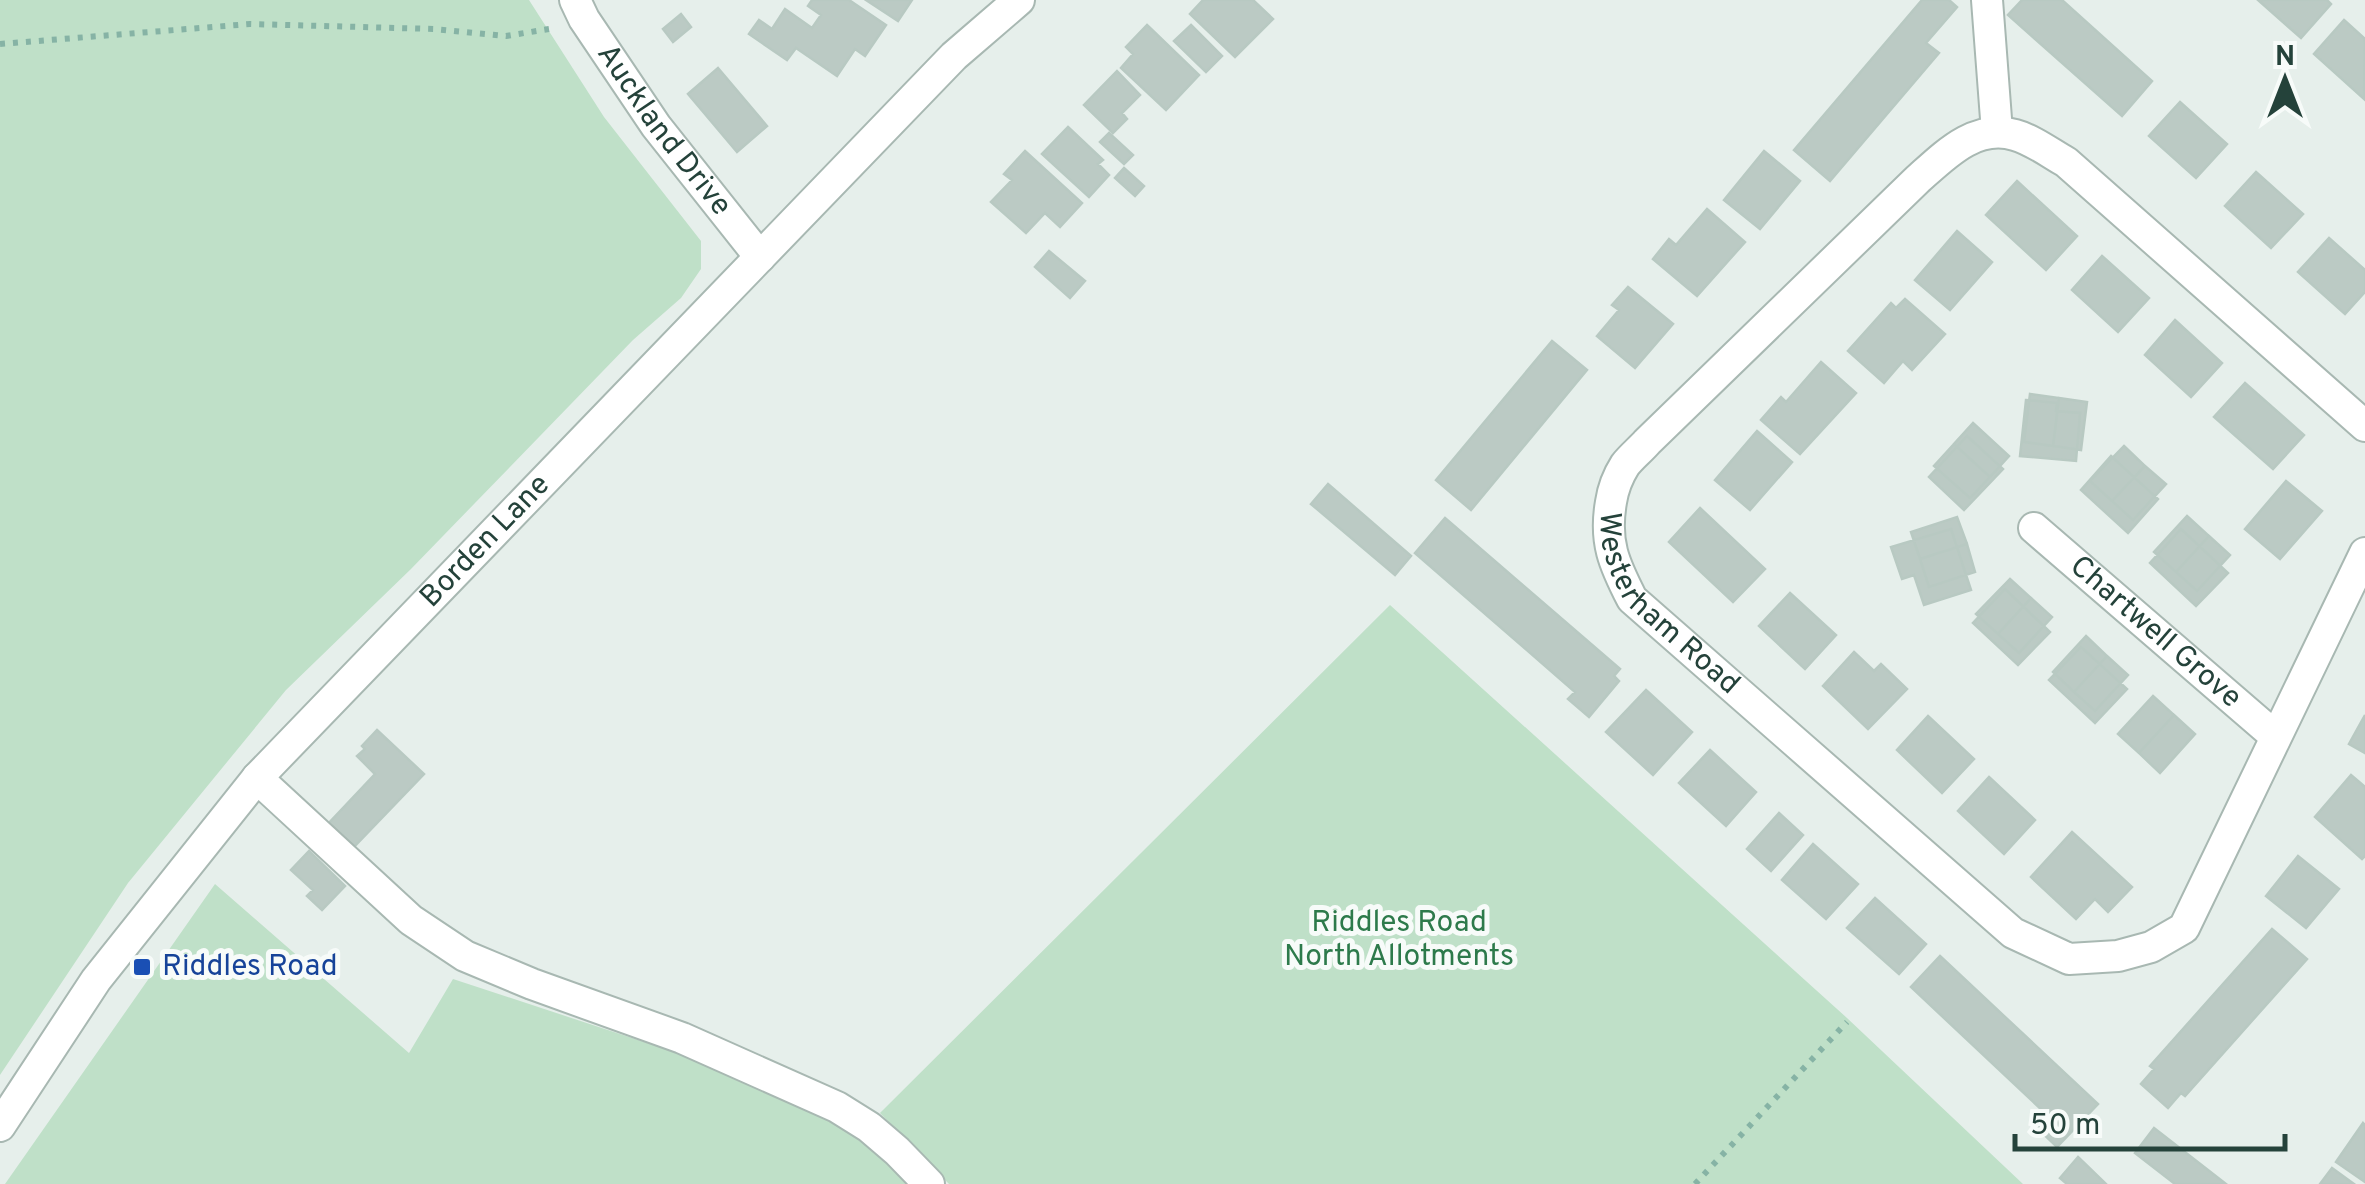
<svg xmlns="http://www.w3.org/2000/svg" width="2365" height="1184" viewBox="0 0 2365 1184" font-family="Overpass,sans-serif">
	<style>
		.green { fill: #bfe0c8 }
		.building { fill: #bbcac4; stroke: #b8c9c2; stroke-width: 2.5 }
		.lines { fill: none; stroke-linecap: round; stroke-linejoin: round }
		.minor-casing { stroke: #a8b8b2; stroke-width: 34 }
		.path { stroke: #86b3a5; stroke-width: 6; stroke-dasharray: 5 8; stroke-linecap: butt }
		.minor { stroke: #fff; stroke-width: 30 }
		.transit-dot { fill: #1a4fb4; stroke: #f7fbf9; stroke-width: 4 }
		.labels { text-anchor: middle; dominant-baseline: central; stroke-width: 10; stroke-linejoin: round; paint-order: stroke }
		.street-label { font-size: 30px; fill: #24423a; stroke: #f7fbf9 }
		.park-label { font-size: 30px; fill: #2d7a4b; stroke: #f7fbf9 }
		.transit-label { font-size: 30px; fill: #164399; stroke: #f7fbf9; text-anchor: start }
	</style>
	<rect width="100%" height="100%" fill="#e6efeb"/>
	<path class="green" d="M0,0h529l75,117 97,124v28l-20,29 -48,42 -222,229 -125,121 -158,193 -128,192z
		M1390,605l457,413 176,166h-1074l-69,-71z
		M215,884l194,169 44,-74 246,81 170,80 41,44h-905z"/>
	<path class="building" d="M812,0h37l37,25 -21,31 -10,-7 -18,27 -41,-28 -9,12 -38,-26 10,-14 13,9 13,-20 27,19 9,-13 -13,-9z
		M866,0h46l-14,21z
		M1203,0h50l20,19 -38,38 -45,-43z
		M1922,0h27l8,7 -31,36 13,10 -109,128 -36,-31z
		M2022,0h40l90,81 -30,35 -114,-101z
		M2258,0h69l4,4 -30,34z
		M681,14l10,13 -18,15 -10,-13z
		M2344,20l21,19 -1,60 -50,-45z
		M1147,25l52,50 -33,35 -45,-42 12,-14 -7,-7z
		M1191,25l31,31 -16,16 -32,-31z
		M718,68l49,58 -30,26 -49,-58z
		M1117,71l23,24 -18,18 5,6 -14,14 -29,-28z
		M2180,102l47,42 -31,34 -47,-42z
		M1068,127l35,33 -5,4 11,11 -20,22 -47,-43z
		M1109,133l24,22 -9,9 -24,-22z
		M1025,151l57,52 -22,24 -15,-14 -19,20 -35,-31 21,-22 -8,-6z
		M1764,151l36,30 -40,48 -36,-29z
		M1124,168l20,18 -9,10 -20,-18z
		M2256,172l47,42 -32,34 -46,-42z
		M2017,181l60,55 -31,34 -60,-55z
		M1707,209l38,33 -48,54 -44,-37 16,-20 7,6z
		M1957,231l35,31 -42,48 -35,-30z
		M2329,238l36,32v22l-20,22 -47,-42z
		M1049,251l36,30 -15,17 -35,-31z
		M2102,256l47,42 -31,34 -46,-42z
		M1628,287l45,37 -38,44 -38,-32 22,-26 -7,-5z
		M1905,299l40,35 -33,36 -9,-9 -19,22 -36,-32 43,-48 5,5z
		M2175,320l47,43 -31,34 -46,-42z
		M1552,341l35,29 -116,140 -35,-30z
		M1821,362l35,31 -56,61 -39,-34 20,-23 5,5z
		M2245,383l59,52 -31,34 -59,-52z
		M2030,394l29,4 -6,48 -29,-4z
		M2059,398l28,4 -6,48 -28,-4z
		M2026,400l31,3 -1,8 24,2 -4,48 -56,-5z
		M1973,423l36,33 -19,21 -36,-33z
		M1757,431l35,31 -42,48 -35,-30z
		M1967,436l36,33 -39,41 -35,-33z
		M1954,444l36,33 -20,21 -36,-32z
		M2124,446l21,20 -33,35 -22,-20z
		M2111,456l47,43 -30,34 -47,-43z
		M2145,466l21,18 -33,36 -21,-19z
		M2286,481l36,30 -42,48 -35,-30z
		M1328,484l83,72 -16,19 -84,-71z
		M1700,508l65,61 -32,33 -64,-60z
		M2187,516l22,20 -33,36 -22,-20z
		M1957,517l10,27 -47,15 -9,-27z
		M1445,518l175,151 -6,7 5,5 -30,36 -21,-18 7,-7 -160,-139z
		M1951,529l20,61 -47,15 -10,-30 -12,4 -11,-32z
		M2181,529l47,44 -32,33 -46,-43z
		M2209,536l21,19 -33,36 -21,-19z
		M1967,544l8,28 -46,15 -9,-28z
		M2010,579l21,19 -33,36 -22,-20z
		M2005,589l45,43 -32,33 -45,-42z
		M1790,593l46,42 -31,34 -46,-43z
		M2031,598l21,19 -33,36 -21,-19z
		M2086,636l21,20 -33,36 -21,-20z
		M2081,647l46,42 -32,34 -46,-43z
		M1854,652l20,19 7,-7 26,25 -39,40 -45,-43z
		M2107,656l21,19 -33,36 -21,-19z
		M1646,690l46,42 -39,43 -47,-43z
		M2153,696l21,19 -35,38 -21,-19z
		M2174,715l21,19 -35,39 -21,-20z
		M2365,715v38l-16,-9z
		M1928,716l46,43 -32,34 -45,-43z
		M377,730l47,44 -72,75 -25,-24 48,-51 -18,-18 8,-7 -3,-3z
		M1710,750l46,42 -30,34 -47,-43z
		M2351,775l14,12v69l-3,3 -47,-42z
		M1989,777l46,43 -31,34 -46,-43z
		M1779,813l24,22 -32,36 -24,-22z
		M2072,832l60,55 -24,25 -13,-13 -19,20 -45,-42z
		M1813,844l45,40 -32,35 -44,-39z
		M309,851l36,35 -23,24 -15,-14 6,-6 -22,-20z
		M2298,856l41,33 -33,39 -40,-32z
		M1875,898l51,46 -27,30 -52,-46z
		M2272,929l35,30 -122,137 -4,-3 -13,15 -27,-24 13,-15 -4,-3z
		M1940,956l158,148 -41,43 -25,-24 11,-12 -132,-124z
		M2363,1123l2,2v57l-29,-20z
		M2154,1128l72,56h-51l-40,-31z
		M2078,1157l28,27h-39l-7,-6z
		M2332,1168l22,16h-34z"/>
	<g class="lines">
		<g class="minor-casing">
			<g id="minor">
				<path id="s1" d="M575,0l9,19 72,107 104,131"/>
				<path d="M1987,0l10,132"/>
				<path id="s2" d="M2365,426l-299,-264c-16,-9 -33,-22 -51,-27 -40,-12 -71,21 -98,45l-270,262c-7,8 -16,15 -22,23 -7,11 -12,24 -14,37 -7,40 3,62 21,97l381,334 56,26 49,-3 33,-9 33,-19 181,-375"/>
				<path id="s3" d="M2034,528l241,208"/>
				<path d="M257,778l154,142 54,36 67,28 150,54 155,69 32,20 28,24 32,33"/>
				<path id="s4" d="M0,1126l96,-146 161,-202 697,-722 65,-56"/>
			</g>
		</g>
		<path class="path" d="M0,44l250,-20 184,5 72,7 43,-7
			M1695,1184l152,-162"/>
		<use href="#minor" class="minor"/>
	</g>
	<rect class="transit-dot" x="132" y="957" width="20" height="20" rx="5"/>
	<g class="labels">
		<g class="street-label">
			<text stroke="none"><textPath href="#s1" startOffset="158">Auckland Drive</textPath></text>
			<text stroke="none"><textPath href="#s4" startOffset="762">Borden Lane</textPath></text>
			<text stroke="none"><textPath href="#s2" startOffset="1142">Westerham Road</textPath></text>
			<text stroke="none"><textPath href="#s3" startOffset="160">Chartwell Grove</textPath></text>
		</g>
		<g class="park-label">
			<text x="1399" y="923">Riddles Road<tspan x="1399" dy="34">North Allotments</tspan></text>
		</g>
		<g class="transit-label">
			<text x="162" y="967">Riddles Road</text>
		</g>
	</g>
	<g transform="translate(2285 80)" stroke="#f7fbf9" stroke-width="8" paint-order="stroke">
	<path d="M0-8L18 38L0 25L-18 38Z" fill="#24423a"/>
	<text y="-15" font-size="28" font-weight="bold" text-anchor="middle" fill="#24423a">N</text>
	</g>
	<path d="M2015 1134v15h270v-15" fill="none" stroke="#24423a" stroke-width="5"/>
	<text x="2030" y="1134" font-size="30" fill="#24423a" stroke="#f7fbf9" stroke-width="8" paint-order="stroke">50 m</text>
</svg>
